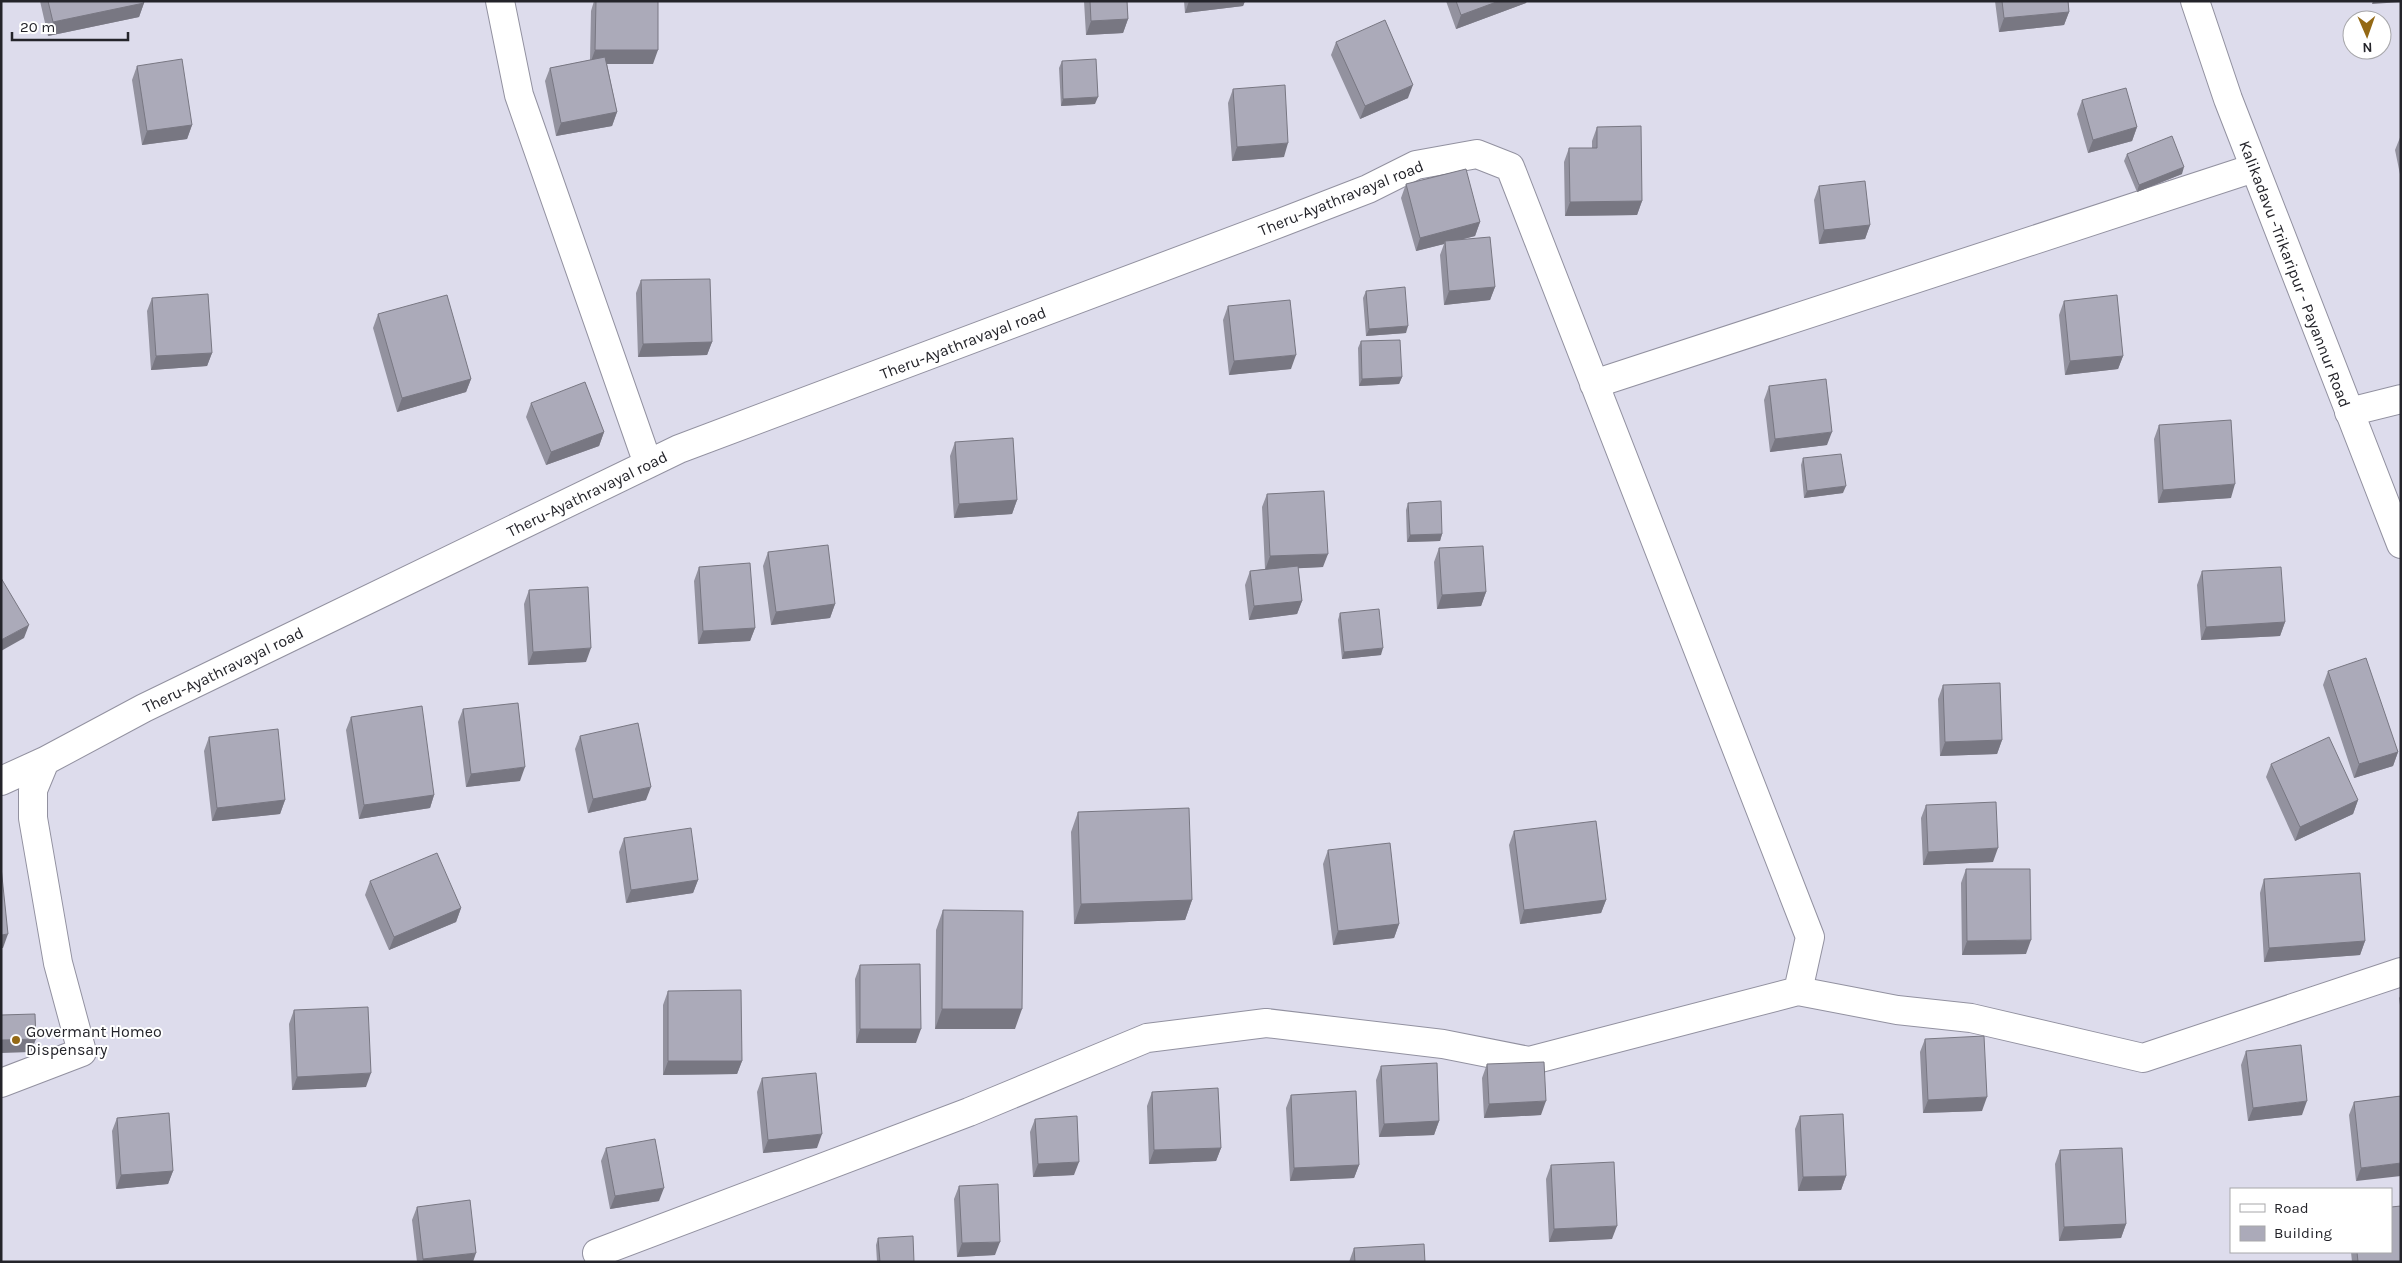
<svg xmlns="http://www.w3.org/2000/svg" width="2402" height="1263" viewBox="0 0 2402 1263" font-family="Karla,sans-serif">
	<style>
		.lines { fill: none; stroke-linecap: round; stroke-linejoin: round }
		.minor-casing { stroke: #9291a0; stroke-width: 30 }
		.major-casing { stroke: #9291a0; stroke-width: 30 }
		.minor { stroke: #fff; stroke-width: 28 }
		.major { stroke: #fff; stroke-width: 28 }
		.wall { fill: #93929f }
		.shaded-wall { fill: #787782 }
		.building { fill: #abaab9; stroke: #787782 }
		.poi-dot { fill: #946915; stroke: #fff; stroke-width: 2 }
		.labels { text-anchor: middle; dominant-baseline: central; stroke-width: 4; stroke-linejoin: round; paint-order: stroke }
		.street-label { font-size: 16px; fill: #24242a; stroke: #fff }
		.poi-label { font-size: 16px; fill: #24242a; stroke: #fff; text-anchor: start }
	</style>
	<rect width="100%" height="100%" fill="#dddcec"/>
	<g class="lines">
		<g class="minor-casing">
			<path id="minor" d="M500,1l19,94 129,369
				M1594,384l660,-216
				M2349,412l52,-13
				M1,781l44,-20
				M1798,991l99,19 74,8 172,40 258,-86
				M1,1083l81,-31 -24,-89 -25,-145v-28l12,-29 99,-53 535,-259 601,-226 88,-34 48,-24 61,-11 33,13 300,770 -12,54 -269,70 -86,-17 -177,-21 -119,15 -178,74 -372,141"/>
		</g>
		<g class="major-casing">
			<path id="major" d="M2195,1l33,98 173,445"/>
		</g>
		<use href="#minor" class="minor"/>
		<use href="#major" class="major"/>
	</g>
	<path class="wall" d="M40,1h103l1,2 -5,14 -91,19z
		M594,1h64l-5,63h-46l10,48 -5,14 -56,10 -11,-55 5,-13 40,-8 1,-49z
		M1084,1h43l1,18 -5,14 -37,2z
		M1184,1h61l-2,5 -58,7z
		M1446,1h81l-1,2 -70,26z
		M1995,1h73l1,11 -5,13 -65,7z
		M1336,42l72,56 -48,21 -29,-64z
		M1062,61l33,43 -34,2 -2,-38z
		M137,66l55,59 -5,14 -45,6 -10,-65z
		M1233,89l51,68 -52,4 -4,-58z
		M2082,100l55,27 -5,14 -44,12 -11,-39z
		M1597,127l45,74 -5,14 -72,1 -1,-54 5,-14h23v-7z
		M2401,135v44l-6,-29z
		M2127,154l55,20 -45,18 -13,-31z
		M1406,184l74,38 -5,14 -16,4 36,47 -5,13 -46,5 -4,-50 4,-11 -28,7 -15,-53z
		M1819,186l51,39 -5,14 -46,5 -5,-44z
		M641,280l71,62 -5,13 -69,2 -2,-64z
		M1366,291l40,42 -40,3 -3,-38z
		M152,298l60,55 -5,13 -56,4 -4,-59z
		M2064,301l59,55 -5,13 -53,6 -6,-60z
		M1228,306l63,63 -62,6 -6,-55z
		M378,314l93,65 -5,13 -69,20 -24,-84z
		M1361,341l41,36 -3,7 -40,2 -1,-38z
		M1769,386l58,59 -57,7 -6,-52z
		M531,403l73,29 -5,14 -53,19 -20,-48z
		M2159,425l72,73 -73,5 -4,-64z
		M955,442l62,58 -5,14 -58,4 -4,-62z
		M1803,458l40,35 -39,5 -3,-33z
		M1267,494l56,73 -25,1 4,33 -5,13 -48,6 -4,-35 5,-14 15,-2 -3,-62z
		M1408,503l34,31 -2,7 -33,1 -1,-32z
		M1439,548l47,44 -5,14 -44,3 -3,-47z
		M768,552l67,52 -5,14 -59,7 -8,-59z
		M699,567l56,61 -5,13 -52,3 -4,-63z
		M2202,571l83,51 -5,14 -79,4 -4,-55z
		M529,590l57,72 -58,3 -4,-61z
		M1340,613l41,42 -39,4 -4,-39z
		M2328,671l70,81 -5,14 -39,12 -31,-93z
		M1943,685l59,55 -5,14 -57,2 -2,-57z
		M463,709l57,72 -54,6 -8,-65z
		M351,717l83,78 -4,13 -71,11 -13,-89z
		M580,736l66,64 -58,13 -13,-64z
		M209,737l76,63 -5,14 -68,7 -8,-70z
		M2271,764l87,36 -5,14 -58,27 -29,-64z
		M1926,805l67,57 -70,3 -2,-47z
		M1078,812l114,88 -7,20 -111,4 -3,-92z
		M1514,831l92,69 -5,13 -81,11 -11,-79z
		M624,838l74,42 -5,13 -67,10 -7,-51z
		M1328,850l71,74 -5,14 -61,7 -10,-81z
		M1966,869l60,85 -64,1 -1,-72z
		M2264,879l101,62 -5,14 -96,7 -4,-69z
		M370,881l91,27 -5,14 -67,28 -24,-55z
		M943,910l72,119h-80l1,-99z
		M860,965l56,78h-60l-1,-64z
		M668,991l74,70 -5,13 -74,1v-70z
		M2401,995v17l-2,-14z
		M294,1010l72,77 -74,3 -3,-66z
		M1925,1039l57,72 -59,2 -3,-61z
		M2246,1051l56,64 -54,6 -7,-56z
		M1487,1064l54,51 -57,3 -2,-40z
		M1381,1066l58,55 -5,14 -55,2 -3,-57z
		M762,1078l55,70 -54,5 -6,-61z
		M1152,1092l69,56 -5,13 -67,3 -2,-58z
		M1291,1095l68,70 -5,13 -64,3 -4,-73z
		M2401,1096l-45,85 -7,-66 5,-13z
		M1800,1116l46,60 -5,14 -43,1 -3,-62z
		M117,1118l56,53 -5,13 -52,5 -4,-58z
		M1035,1119l39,56 -41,2 -3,-45z
		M606,1148l53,53 -49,8 -9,-48z
		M2060,1150l66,74 -5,14 -62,3 -4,-77z
		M1551,1165l61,74 -63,3 -3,-63z
		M959,1186l36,69 -38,2 -3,-58z
		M417,1207l56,55h-56l-5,-42z
		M878,1238l36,24h-37l-1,-17z
		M1354,1248l71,14h-76z
		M2351,1252h40l10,10h-49z"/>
	<path class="shaded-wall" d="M1189,1h56l-2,5 -58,7z
		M1499,1h28l-1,2 -70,26 5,-14z
		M2373,1h28v1l-29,2z
		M144,3l-5,14 -91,19 5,-14z
		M2069,12l-5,13 -65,7 5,-14z
		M1128,19l-5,14 -37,2 5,-14z
		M595,50h63l-5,14h-63z
		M1413,85l-5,13 -48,21 5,-13z
		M1098,97l-3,7 -34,2 2,-7z
		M617,112l-5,14 -56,10 5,-13z
		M192,125l-5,14 -45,6 5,-14z
		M2137,127l-5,14 -44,12 5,-13z
		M1288,143l-4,14 -52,4 5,-14z
		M2184,167l-2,7 -45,18 2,-7z
		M1642,201l-5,14 -72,1 5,-14z
		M1480,222l-5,14 -30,8v-3l-1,3 -28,7 4,-13z
		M1870,225l-5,14 -46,5 5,-14z
		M1495,287l-5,13 -46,5 5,-14z
		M1408,326l-2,7 -40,3 3,-7z
		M712,342l-5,13 -69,2 5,-13z
		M212,353l-5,13 -56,4 5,-14z
		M1296,355l-5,14 -62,6 5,-14z
		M2123,356l-5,13 -53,6 5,-14z
		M1402,377l-3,7 -40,2 3,-7z
		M471,379l-5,13 -69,20 5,-14z
		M604,432l-5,14 -53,19 5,-13z
		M1832,432l-5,13 -57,7 5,-13z
		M2235,484l-4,14 -73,5 5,-13z
		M1846,486l-3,7 -39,5 3,-7z
		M1017,500l-5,14 -58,4 5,-14z
		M1442,534l-2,7 -33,1 3,-7z
		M1328,554l-5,13 -58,3 5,-14z
		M1486,592l-5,14 -44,3 5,-14z
		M1302,601l-5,13 -48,6 5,-14z
		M835,604l-5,14 -59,7 5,-13z
		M2285,622l-5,14 -79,4 5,-13z
		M29,625l-5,13 -23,13v-11z
		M755,628l-5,13 -52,3 5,-13z
		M591,648l-5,14 -58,3 5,-13z
		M1383,648l-2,7 -39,4 2,-7z
		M2002,740l-5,14 -57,2 5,-14z
		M2398,752l-5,14 -39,12 5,-14z
		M525,767l-5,14 -54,6 5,-13z
		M651,787l-5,13 -58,13 5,-14z
		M434,795l-4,13 -71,11 5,-14z
		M285,800l-5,14 -68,7 5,-13z
		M2358,800l-5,14 -58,27 5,-14z
		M1998,848l-5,14 -70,3 5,-13z
		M698,880l-5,13 -67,10 5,-13z
		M1192,900l-7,20 -111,4 7,-20z
		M1606,900l-5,13 -81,11 4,-14z
		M461,908l-5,14 -67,28 5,-13z
		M1399,924l-5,14 -61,7 5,-14z
		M8,934l-5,14h-2v-13z
		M2031,940l-5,14 -64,1 5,-14z
		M2365,941l-5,14 -96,7 5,-14z
		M942,1009h80l-7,20h-80z
		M860,1029h61l-5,14h-60z
		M36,1039l-5,13 -30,1v-13z
		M668,1061h74l-5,13 -74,1z
		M371,1073l-5,14 -74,3 5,-13z
		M1987,1097l-5,14 -59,2 5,-13z
		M1546,1101l-5,14 -57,3 5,-14z
		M2307,1101l-5,14 -54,6 5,-13z
		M1439,1121l-5,14 -55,2 5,-13z
		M822,1134l-5,14 -54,5 5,-13z
		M1221,1148l-5,13 -67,3 5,-14z
		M1079,1162l-5,13 -41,2 5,-13z
		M2401,1163v13l-45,5 5,-13z
		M1359,1165l-5,13 -64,3 4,-13z
		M173,1171l-5,13 -52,5 5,-14z
		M1846,1176l-5,14 -43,1 5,-14z
		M664,1188l-5,13 -49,8 5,-13z
		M2126,1224l-5,14 -62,3 5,-14z
		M1617,1226l-5,13 -63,3 5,-13z
		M1000,1242l-5,13 -38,2 5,-14z
		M476,1253l-3,9h-51l1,-3z"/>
	<path class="building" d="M48,1h95l1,2 -91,19z
		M596,1h62v49h-63z
		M1090,1h37l1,18 -37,2z
		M1456,1h43l-38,14z
		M2002,1h66l1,11 -65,6z
		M1385,20l28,65 -48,21 -29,-64z
		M605,57l12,55 -56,11 -11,-55z
		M182,59l10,66 -45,6 -10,-65z
		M1096,59l2,38 -35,2 -1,-38z
		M1285,85l3,58 -51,4 -4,-58z
		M2126,88l11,39 -44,13 -11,-40z
		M1641,126l1,75 -72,1 -1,-54h28v-21z
		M2172,136l12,31 -45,18 -12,-31z
		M1466,169l14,53 -60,16 -14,-54z
		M1865,181l5,44 -46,5 -5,-44z
		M1490,237l5,50 -46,4 -4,-50z
		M710,279l2,63 -69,2 -2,-64z
		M1405,287l3,39 -39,3 -3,-38z
		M208,294l4,59 -56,3 -4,-58z
		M447,295l24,84 -69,19 -24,-84z
		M2117,295l6,61 -53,5 -6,-60z
		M1290,300l6,55 -62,6 -6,-55z
		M1400,340l2,37 -40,2 -1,-38z
		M1826,379l6,53 -57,7 -6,-53z
		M585,382l19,50 -53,20 -20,-49z
		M2231,420l4,64 -72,6 -4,-65z
		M1013,438l4,62 -58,4 -4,-62z
		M1841,454l5,32 -39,5 -4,-33z
		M1324,491l4,63 -58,2 -3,-62z
		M1441,501l1,33 -32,1 -2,-32z
		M828,545l7,59 -59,8 -8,-60z
		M1483,546l3,46 -44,3 -3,-47z
		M750,563l5,65 -52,3 -4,-64z
		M1298,566l4,35 -48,5 -4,-35z
		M2281,567l4,55 -79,5 -4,-56z
		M1,578l28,47 -28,15z
		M588,587l3,61 -58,4 -4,-62z
		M1379,609l4,39 -39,4 -4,-39z
		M2366,658l32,94 -39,12 -31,-93z
		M2000,683l2,57 -57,2 -2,-57z
		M518,703l7,64 -54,7 -8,-65z
		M422,706l12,89 -70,10 -13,-88z
		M638,723l13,64 -58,12 -13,-63z
		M278,729l7,71 -68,8 -8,-71z
		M2329,737l29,63 -58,27 -29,-63z
		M1996,802l2,46 -70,4 -2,-47z
		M1189,808l3,92 -111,4 -3,-92z
		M1596,821l10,79 -82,10 -10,-79z
		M691,828l7,52 -67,10 -7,-52z
		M1390,843l9,81 -61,7 -10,-81z
		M437,853l24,55 -67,29 -24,-56z
		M1,867l7,67 -7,1z
		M1966,869h64l1,71 -64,1z
		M2360,873l5,68 -96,7 -5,-69z
		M943,910l80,1 -1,98h-80z
		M920,964l1,65h-61v-64z
		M741,990l1,71h-74v-70z
		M368,1007l3,66 -74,4 -3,-67z
		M35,1014l1,25 -35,1v-25z
		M1984,1036l3,61 -59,3 -3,-61z
		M2301,1045l6,56 -54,7 -7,-57z
		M1544,1062l2,39 -57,3 -2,-40z
		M1437,1063l2,58 -55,3 -3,-58z
		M816,1073l6,61 -54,6 -6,-62z
		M1218,1088l3,60 -67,2 -2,-58z
		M1356,1091l3,74 -65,3 -3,-73z
		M2401,1096v67l-40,5 -7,-66z
		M169,1113l4,58 -52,4 -4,-57z
		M1843,1114l3,62 -43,1 -3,-61z
		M1077,1116l2,46 -41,2 -3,-45z
		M655,1139l9,49 -49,8 -9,-48z
		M2122,1148l4,76 -62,3 -4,-77z
		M1614,1162l3,64 -63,3 -3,-64z
		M998,1184l2,58 -38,1 -3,-57z
		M470,1200l6,53 -53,6 -6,-52z
		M2401,1206v56h-43l-1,-10h34v-45z
		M913,1236l1,26h-34l-2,-24z
		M1424,1244l1,18h-70l-1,-14z"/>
	<circle class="poi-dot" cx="16" cy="1040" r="5"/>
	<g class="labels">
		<g class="street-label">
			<text transform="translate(1341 198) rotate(-22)">Theru-Ayathravayal road</text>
			<text transform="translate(2295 274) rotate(69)">Kalikadavu -Trikaripur - Payannur Road</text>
			<text transform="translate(963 343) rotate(-21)">Theru-Ayathravayal road</text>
			<text transform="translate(587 494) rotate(-26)">Theru-Ayathravayal road</text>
			<text transform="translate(223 670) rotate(-26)">Theru-Ayathravayal road</text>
		</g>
		<g class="poi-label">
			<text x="26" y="1031">Govermant Homeo<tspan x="26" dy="18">Dispensary</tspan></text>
		</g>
	</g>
	<rect width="2402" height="1263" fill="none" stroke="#24242a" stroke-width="5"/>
	<rect x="2230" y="1188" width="162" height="65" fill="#ffffff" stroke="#a7a7aa"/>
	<rect x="2240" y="1204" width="25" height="8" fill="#ffffff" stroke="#a7a7aa"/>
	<text x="2274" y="1213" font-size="15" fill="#24242a">Road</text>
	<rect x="2240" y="1226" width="25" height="15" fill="#abaab9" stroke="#a7a7aa"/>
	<text x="2274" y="1238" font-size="15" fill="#24242a">Building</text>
	<g transform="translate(2367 35) rotate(178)"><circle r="24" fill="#ffffff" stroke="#a7a7aa"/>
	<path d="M0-4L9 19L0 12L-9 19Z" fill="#946915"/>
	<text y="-8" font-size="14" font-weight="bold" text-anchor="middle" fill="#24242a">N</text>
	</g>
	<path d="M12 32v8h116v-8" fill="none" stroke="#24242a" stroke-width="2.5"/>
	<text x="20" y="32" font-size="15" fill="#24242a" stroke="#ffffff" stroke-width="4" paint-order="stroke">20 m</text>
</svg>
